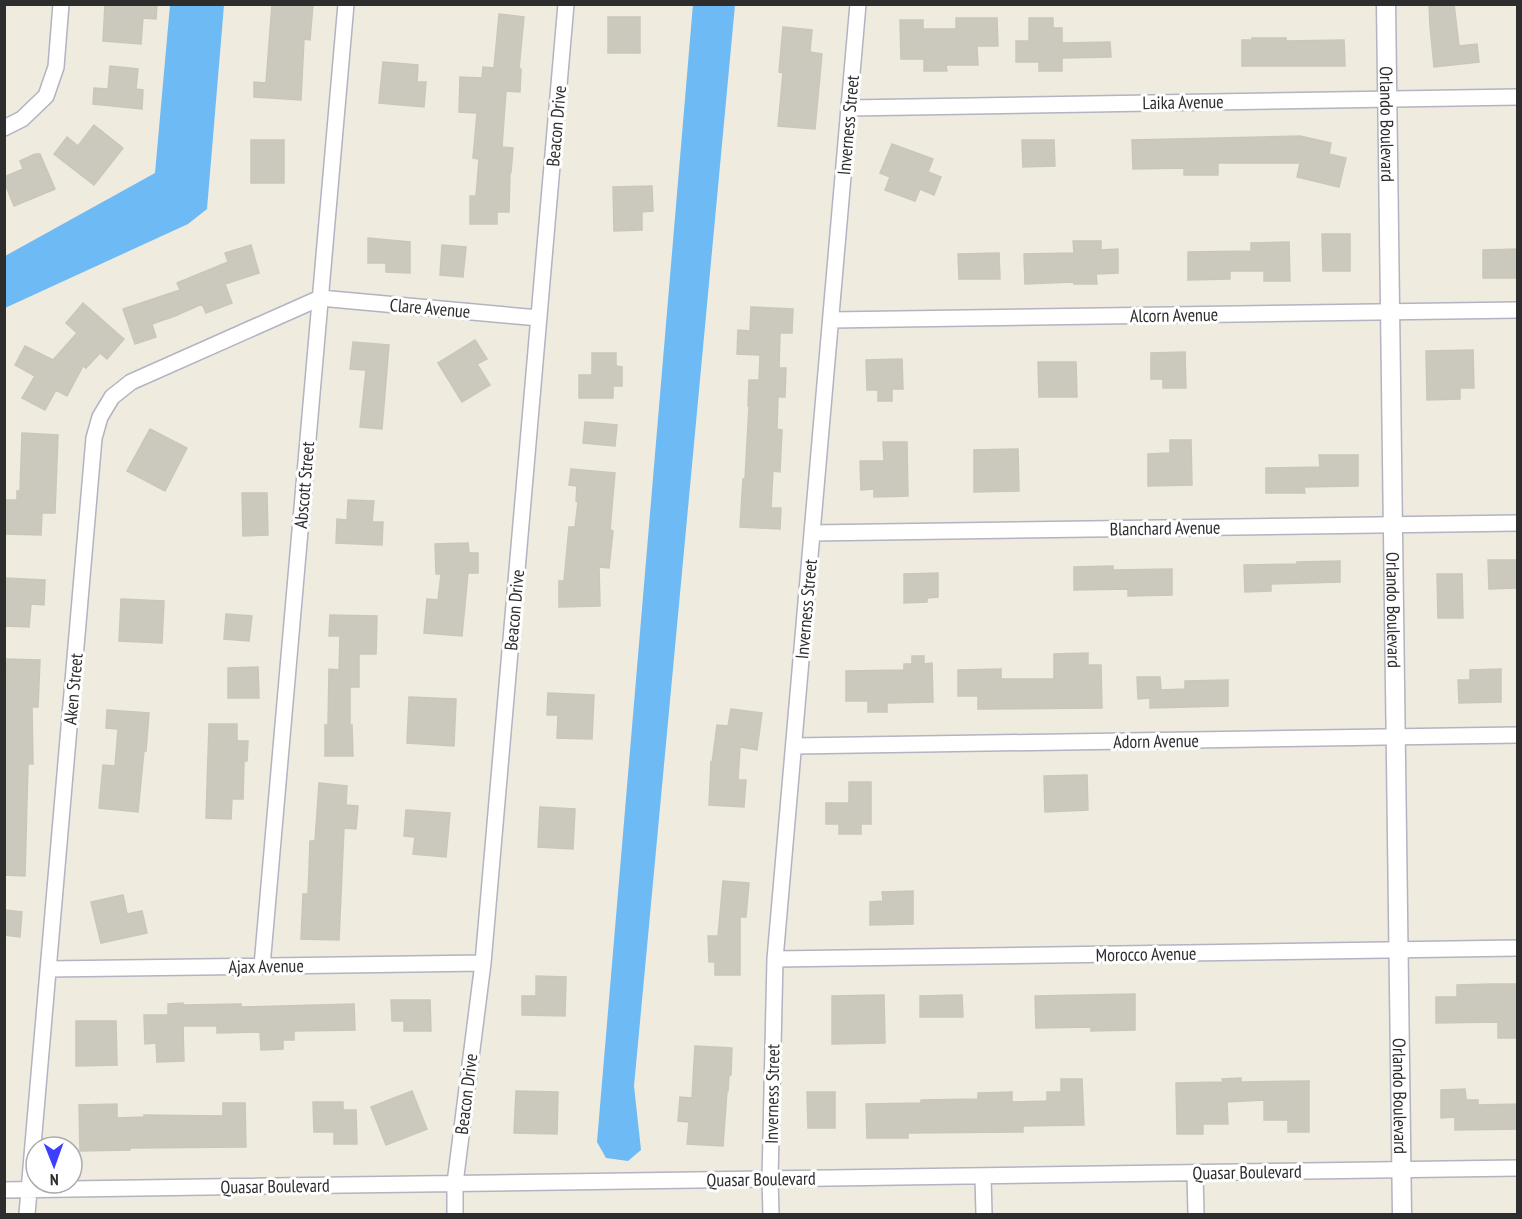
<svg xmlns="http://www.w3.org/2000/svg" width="1522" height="1219" viewBox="0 0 1522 1219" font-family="'PT Sans Narrow',sans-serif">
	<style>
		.water { fill: #6ebaf5 }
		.building { fill: #cbc9bd; stroke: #cbc7b8; stroke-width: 1.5 }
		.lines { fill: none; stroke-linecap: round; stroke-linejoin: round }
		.minor-casing { stroke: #b3b3c1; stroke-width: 18 }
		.tertiary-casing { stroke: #b3b3c1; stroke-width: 21 }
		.minor { stroke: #fff; stroke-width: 15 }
		.tertiary { stroke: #fff; stroke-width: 18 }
		.labels { text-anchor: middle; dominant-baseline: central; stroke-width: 6; stroke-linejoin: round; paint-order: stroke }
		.street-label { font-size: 18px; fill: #2d2d2d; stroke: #fff }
	</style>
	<rect width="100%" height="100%" fill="#efebdf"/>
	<path class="water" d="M693,4l42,1 -101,1081 7,64 -13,11 -22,-3 -9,-16z
		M170,5h54l-17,204 -19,15 -183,84v-52l150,-83z"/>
	<path class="building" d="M105,4h52l-1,15 -13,-1 -2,26 -38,-3z
		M272,4h41l-3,36 -6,-1 -3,61 -47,-3v-15l12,1z
		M1429,4h25l5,42 18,-2 2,18 -45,5 -4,-41z
		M499,14l25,3 -5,52h2l-1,23 -14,-1 -4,56 11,1 -2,24h-1l-1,40h-12v12h-27v-28h6l3,-37 -6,-1 4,-45 -18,-1 1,-35 22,1 1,-11 11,1z
		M608,17h32v36h-32z
		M956,18h41l1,28h-21l1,19h-32l1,6h-23v-12h-23l-1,-39h23v9h33z
		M1029,18h24v10h9v15l48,-1 1,15 -49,1v13h-23v-9h-23v-21h13z
		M783,27l29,3 -2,22 12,2 -7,75 -37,-3 5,-53 -4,-1z
		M1252,38h34v3l58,-1 1,26h-103v-26h10z
		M383,62l35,3 -1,17h9l-2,25 -45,-4z
		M110,66l28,3 -2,20 7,1 -1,19 -49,-5 1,-16 14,1z
		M94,125l29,23 -29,37 -40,-31 13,-17 11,9z
		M1300,136l31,7 -2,11 17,4 -7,29 -42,-10 3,-14h-82v12h-34v-7l-51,1 -1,-29z
		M251,140h33v43h-33z
		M1022,140h32l1,26 -32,1z
		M892,144l41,15 -5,13 13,5 -7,18 -14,-6 -5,12 -30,-11 5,-13 -10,-4z
		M35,154h5l15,35 -41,17 -10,-25v-4l19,-8 -3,-8z
		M652,186l1,25 -11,1v18l-28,1 -1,-44z
		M1322,234h28v37h-27z
		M368,238l42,4v31l-24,-1v-9h-18z
		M1073,241h28v9l17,-1v24l-22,1 1,10h-23v-2l-49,2 -1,-30 50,-1z
		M1289,242l1,39h-26v-10h-34v8l-42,1v-28l63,-1v-8z
		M251,245l8,28 -34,11 7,19 -26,10 -4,-9 -27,12 -23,8 4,13 -21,7 -12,-35 57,-19 -3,-7 51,-21 -3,-9z
		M442,245l24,2 -3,30 -23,-2z
		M1518,249v29h-35v-28z
		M999,253l1,26h-41l-1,-25z
		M83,303l41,36 -17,20 -7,-6 -14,15 -3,-2 -16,30 -11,-6 -11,20 -23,-12 13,-22 -20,-11 10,-19 28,14 24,-27 -11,-10z
		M751,307l42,2 -1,24h-12l-1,35h7l-1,29h-7l-1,32 5,1 -2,42 -7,-1 -2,37h10l-1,21 -40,-2 3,-48h2l4,-73h-1l1,-26h10l1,-25 -23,-1 1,-24 12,1z
		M475,340l12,19 -10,5 13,21 -28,17 -24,-39z
		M353,342l36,3 -7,84 -22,-2 6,-57 -16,-1z
		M1473,350l1,38h-14v11l-33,1 -1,-49z
		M1185,352l1,36h-23v-9h-12v-26z
		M592,353h24v13l6,1v19h-9v12h-34v-23h13z
		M902,359l1,30h-11v12h-14v-11h-11l-1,-30z
		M1038,362h38l1,35h-38z
		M585,422l32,3 -2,21 -32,-3z
		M150,429l37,19 -22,43 -38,-20z
		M22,433l36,2 -3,78h-13l-1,22 -36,-1 1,-34h11v-9h3z
		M1170,440h21l1,45 -44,1v-32l22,-1z
		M883,442h24l1,54 -34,1v-8l-13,1 -1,-29h24z
		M1018,449l1,42 -45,1v-42z
		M1319,455h39v31l-54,1 1,6h-39v-25l54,-1z
		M571,469l44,4 -5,57 3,1 -4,37 -10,-1 1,39 -41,1v-26h5l5,-54h6l3,-25 -2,-1 1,-15 -8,-1z
		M242,493h25l1,42 -25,1z
		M348,500l26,1 -2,21h11l-1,23 -46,-2 1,-24 10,1z
		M468,543l1,10h9v20h-10l-6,63 -38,-3 3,-34 11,1 3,-26h-5l-1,-30z
		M1488,560h30v28l-29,1z
		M1340,561v21l-69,2v7l-26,1 -1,-27 53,-1v-2z
		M1113,566v4l59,-1v26l-44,1v-7l-54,1v-23z
		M938,573v24l-11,1v4l-23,1v-29z
		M1437,574h25l1,44h-25z
		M4,578l41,2 -1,25 -13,-1 -2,23 -25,-1z
		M121,599l43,2 -2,42 -43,-2z
		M226,614l26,2 -3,25 -25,-2z
		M330,615l47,1 -1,38h-17v33h-9v38h2l1,31h-28v-31h3l1,-56 10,1 1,-34h-11z
		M1088,653v12h13l1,43 -124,1v-13h-20v-26l43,-1v10h53v-25z
		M912,656h12v8l8,-1 1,39 -46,1v9h-19v-11h-22v-30l58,-1v-6h8z
		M7,659l33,1 -2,47h-6l1,57h-5l-3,112 -21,-1v-158z
		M258,667l1,31h-31v-30z
		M1501,669v33l-42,1 -1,-23h12v-10z
		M1137,677h23l1,13 24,-1v-8l43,-1v26l-78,2v-10l-12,1z
		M548,693l46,2 -2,44 -35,-1 1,-23h-11z
		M409,697l47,2 -2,47 -47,-3z
		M731,709l31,4 -5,37 -17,-3 -2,33h8l-2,27 -35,-2 2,-43 1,1 5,-38 11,1z
		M107,710l42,3 -3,38h-2l-6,61 -39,-4 4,-43 12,1 3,-37 -12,-1z
		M209,724h28v17h11l-1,20h-3l-1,38h-11l-1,20 -25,-1z
		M1087,775l1,35 -43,2 -1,-36z
		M849,782h22v42h-10v10h-22v-10h-13v-21h23z
		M319,783l28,3 -1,19 12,1 -2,23 -12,-1 -5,112 -38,-1 2,-45h5l2,-53h5z
		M540,807l35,2 -2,40 -35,-2z
		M406,810l44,3 -4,44 -33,-3 2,-17 -11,-1z
		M723,881l26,2 -3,34h-6v58h-25v-13h-6l-1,-26h10z
		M913,891v33l-43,1v-23l13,-1 -1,-9z
		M123,895l4,19 15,-3 5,22 -46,10 -10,-41z
		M4,910l18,2 -2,25 -16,-2z
		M536,976l30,1 -1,39 -43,-1v-19h14z
		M1491,984h27v54h-20v-16l-62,1v-26h21v-12z
		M1135,994v36l-44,1v-4l-55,1 -1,-32z
		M884,995l1,48 -53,1v-48z
		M962,995l1,22h-43v-21z
		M391,1000h39l1,31h-27v-10h-12z
		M183,1003v2l58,-1v3l113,-3 1,26 -61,1v9h-11v9l-22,1 -1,-18 -43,1v-7h-34l1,35 -27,1 -1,-19 -11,1 -1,-29h24v-11z
		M76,1021h40l1,44 -41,1z
		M695,1046l37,2 -1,27h-2l-1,16h-1l-4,55 -36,-2 2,-22 -11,-1 2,-24 12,1z
		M1241,1078v4l68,-1v51h-21v-12h-24v-20l-37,2 1,22h-25v10h-26l-1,-51 47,-1 -1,-3z
		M1061,1079h21l2,46 -61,1v6l-115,1v5h-41l-1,-34 55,-1v-3l57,-1v-6l34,-1v10l35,-1v-9h14z
		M1465,1089l1,11h12v5l40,-1v25l-63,1v-13l-14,1v-28z
		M412,1091l15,38 -41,16 -15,-38z
		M516,1091l42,1 -1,42 -43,-1z
		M807,1092h28v36h-27z
		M313,1102h30v8h13l1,34h-23v-12h-20z
		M223,1103h22l1,44 -116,1v2l-50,1 -1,-46 38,-1v14l27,-1v-2l79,1z"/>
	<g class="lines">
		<g class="minor-casing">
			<path id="minor" d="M849,108l669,-11
				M4,128l18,-9 24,-23 10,-29 5,-63
				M831,320l687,-10
				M812,533l706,-10
				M794,746l724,-11
				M775,959l743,-11
				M262,966l84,-962
				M48,969l435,-6
				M1195,1173l1,41
				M983,1176l1,38
				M4,1190l1514,-22
				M27,1214l67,-776 6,-21 12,-20 19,-15 189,-84 219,20
				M455,1214v-31l28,-220 83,-959
				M771,1214l-1,-35 5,-220 83,-955"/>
		</g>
		<g class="tertiary-casing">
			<g id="tertiary">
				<path id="s1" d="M1386,4l16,1210"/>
			</g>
		</g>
		<use href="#minor" class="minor"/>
		<use href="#tertiary" class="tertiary"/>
	</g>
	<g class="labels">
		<g class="street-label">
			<text transform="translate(1183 102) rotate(-1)">Laika Avenue</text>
			<text stroke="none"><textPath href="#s1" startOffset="120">Orlando Boulevard</textPath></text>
			<text transform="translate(848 125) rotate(-85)">Inverness Street</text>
			<text transform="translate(556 126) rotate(-85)">Beacon Drive</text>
			<text transform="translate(430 308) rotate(5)">Clare Avenue</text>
			<text transform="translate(1174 315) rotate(-1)">Alcorn Avenue</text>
			<text transform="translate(304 485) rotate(-85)">Abscott Street</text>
			<text transform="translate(1165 528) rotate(-1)">Blanchard Avenue</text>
			<text transform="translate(806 609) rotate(-85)">Inverness Street</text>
			<text stroke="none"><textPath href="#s1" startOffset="606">Orlando Boulevard</textPath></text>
			<text transform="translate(514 610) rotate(-85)">Beacon Drive</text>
			<text transform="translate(73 689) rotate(-85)">Aken Street</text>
			<text transform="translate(1156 741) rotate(-1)">Adorn Avenue</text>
			<text transform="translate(1146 954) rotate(-1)">Morocco Avenue</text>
			<text transform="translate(266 966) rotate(-1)">Ajax Avenue</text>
			<text transform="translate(466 1094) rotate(-83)">Beacon Drive</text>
			<text transform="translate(772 1094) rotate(-89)">Inverness Street</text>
			<text stroke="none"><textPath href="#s1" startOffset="1092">Orlando Boulevard</textPath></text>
			<text transform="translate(1247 1172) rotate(-1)">Quasar Boulevard</text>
			<text transform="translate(761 1179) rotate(-1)">Quasar Boulevard</text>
			<text transform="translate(275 1186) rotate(-1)">Quasar Boulevard</text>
		</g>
	</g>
	<rect width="1522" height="1219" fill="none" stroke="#2d2d2d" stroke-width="12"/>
	<g transform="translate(54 1165) rotate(179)"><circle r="28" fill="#ffffff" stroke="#ababab" stroke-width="1.5"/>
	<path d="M0-4.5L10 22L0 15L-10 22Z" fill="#3c3fff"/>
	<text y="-9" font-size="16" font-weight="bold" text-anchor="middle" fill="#2d2d2d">N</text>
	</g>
</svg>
